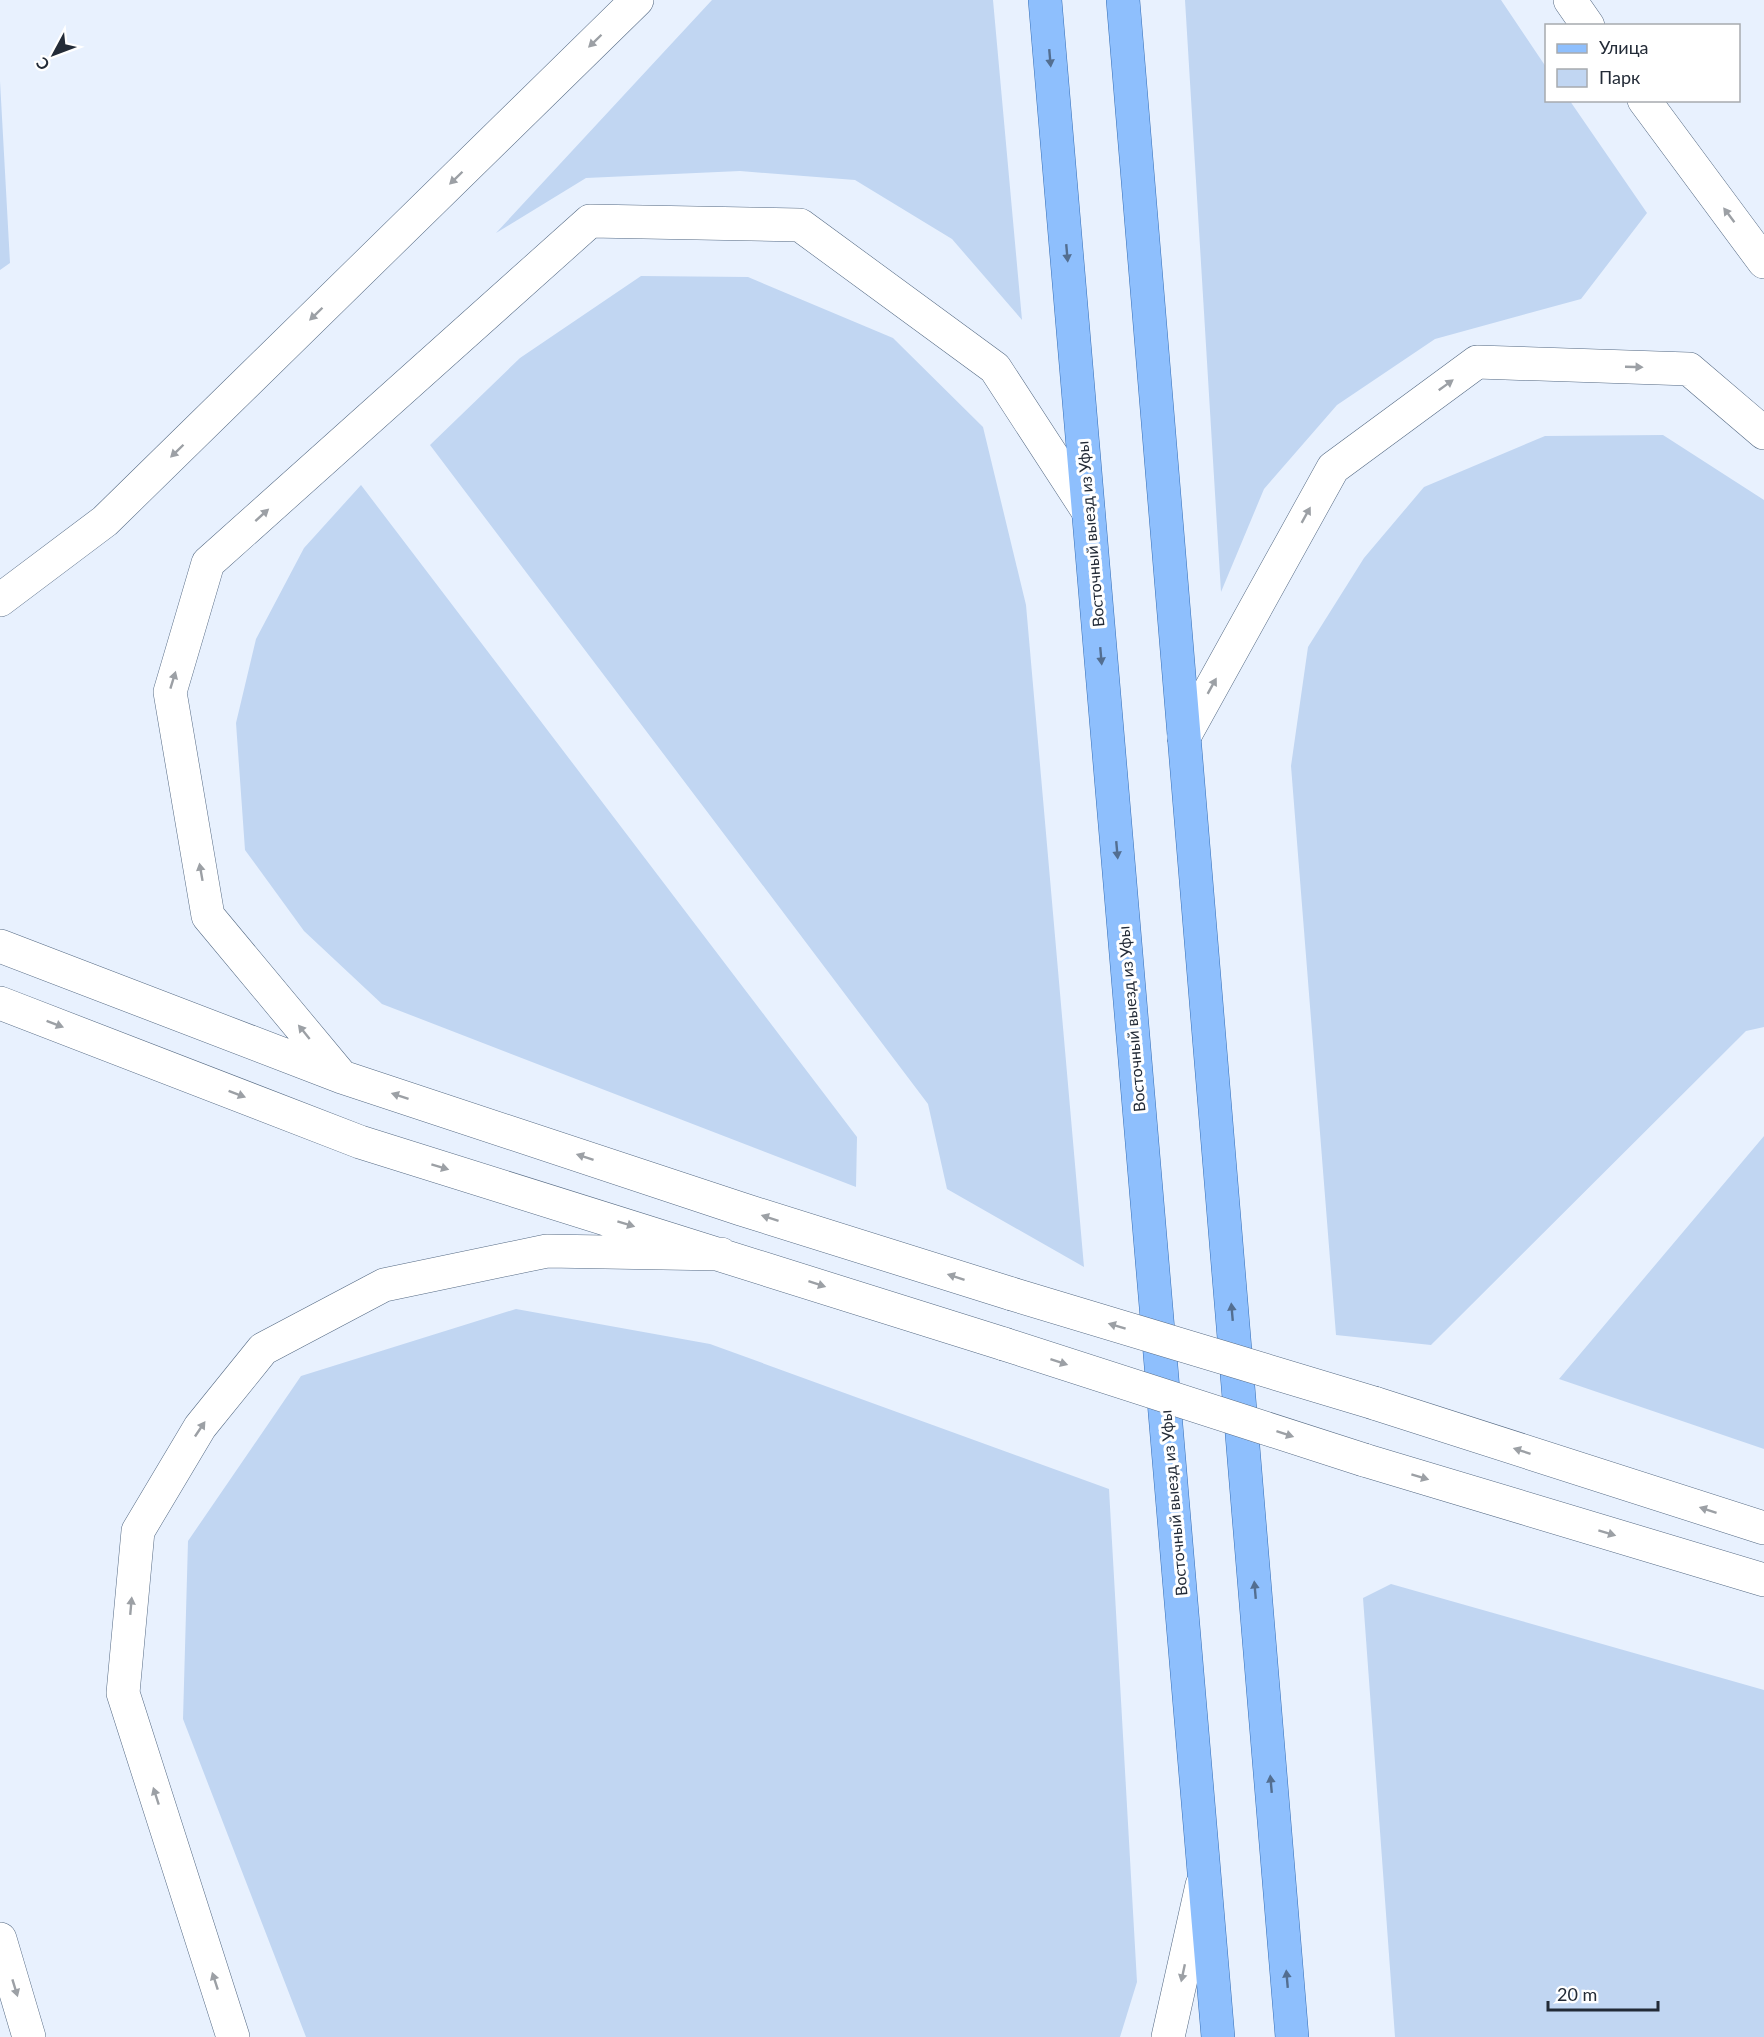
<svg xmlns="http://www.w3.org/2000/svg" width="1764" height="2037" viewBox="0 0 1764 2037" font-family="Lato,sans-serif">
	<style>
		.green { fill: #c1d6f2 }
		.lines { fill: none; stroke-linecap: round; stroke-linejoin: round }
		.minor-casing { stroke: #546983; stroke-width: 34 }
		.major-casing { stroke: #376fb6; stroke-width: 34 }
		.minor { stroke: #fff; stroke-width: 33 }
		.major { stroke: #8ebffd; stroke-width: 33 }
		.minor-bridge-casing { stroke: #546983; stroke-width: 34; stroke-linecap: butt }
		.minor-bridge { stroke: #fff; stroke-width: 33 }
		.oneway { fill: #9ca0a5 }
		.oneway2 { fill: #536e90 }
		.labels { text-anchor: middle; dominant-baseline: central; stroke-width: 6; stroke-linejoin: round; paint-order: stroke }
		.street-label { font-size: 16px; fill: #232b37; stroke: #fff }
	</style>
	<rect width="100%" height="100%" fill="#e8f1fe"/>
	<path class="green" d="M712,0h281l29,320 -70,-81 -97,-59 -115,-9 -154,7 -90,55z
		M1185,0h316l45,67v33l24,1 77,112 -66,86 -146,40 -98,66 -73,84 -43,103z
		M0,81l10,182 -10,7z
		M641,276l107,1 145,61 90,89 43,178 58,662 -137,-78 -19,-85 -498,-659 90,-87z
		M1663,435l101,65v527l-18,4 -315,314 -95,-10 -45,-569 17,-119 56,-89 60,-71 121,-51z
		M361,485l496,652 -1,50 -474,-183 -78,-73 -59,-81 -9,-127 20,-84 48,-91z
		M1764,1136v313l-205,-70z
		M516,1309l194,35 399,145 28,493 -17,55h-814l-123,-318 5,-178 113,-165z
		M1391,1584l373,106v347h-369l-32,-439z"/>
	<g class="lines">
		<g class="minor-casing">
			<path id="minor" d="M1570,0l18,26
				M1644,100l120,162
				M0,600l105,-79 532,-521
				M1184,737l149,-269 144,-106 212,7 75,64
				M0,946l342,131 399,132 271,85
				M0,1003l360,139 644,202
				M342,1077l-134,-161 -38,-224 38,-129 382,-342 210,4 195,143 93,143
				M1374,1403l390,125
				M1364,1460l400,120
				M0,1939l29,98
				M233,2037l-110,-344 15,-162 62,-104 63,-78 121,-64 163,-34 174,3
				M1168,2037l34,-152"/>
		</g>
		<g class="major-casing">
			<path id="major" d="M1045,0l173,2037
				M1123,0l169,2037"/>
		</g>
		<use href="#minor" class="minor"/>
		<use href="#major" class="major"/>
		<g class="minor-bridge-casing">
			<path id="minor-bridge" d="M1012,1294l362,109
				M1004,1344l360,116"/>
		</g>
		<use href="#minor-bridge" class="minor-bridge"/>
	</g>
	<defs><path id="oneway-solid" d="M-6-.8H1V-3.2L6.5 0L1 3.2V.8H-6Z" transform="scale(1.5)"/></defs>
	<g class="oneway">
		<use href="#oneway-solid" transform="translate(595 41) rotate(136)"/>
		<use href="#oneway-solid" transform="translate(456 178) rotate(136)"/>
		<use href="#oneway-solid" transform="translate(1729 215) rotate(-127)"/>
		<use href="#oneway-solid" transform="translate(316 314) rotate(136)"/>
		<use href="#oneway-solid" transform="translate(1634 367) rotate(2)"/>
		<use href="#oneway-solid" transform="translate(1446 385) rotate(-36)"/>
		<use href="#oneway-solid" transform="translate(177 451) rotate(136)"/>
		<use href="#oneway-solid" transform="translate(262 515) rotate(-42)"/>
		<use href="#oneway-solid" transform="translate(1306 515) rotate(-61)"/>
		<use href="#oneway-solid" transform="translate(173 680) rotate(-73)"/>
		<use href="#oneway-solid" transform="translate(1212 686) rotate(-61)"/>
		<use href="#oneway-solid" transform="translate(201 872) rotate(-100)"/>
		<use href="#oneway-solid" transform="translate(55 1024) rotate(21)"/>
		<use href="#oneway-solid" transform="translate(304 1032) rotate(-129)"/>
		<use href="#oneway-solid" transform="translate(237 1094) rotate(21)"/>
		<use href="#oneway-solid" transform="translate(400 1096) rotate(-162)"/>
		<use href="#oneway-solid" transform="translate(585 1157) rotate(-162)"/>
		<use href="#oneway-solid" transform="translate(440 1167) rotate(17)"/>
		<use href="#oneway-solid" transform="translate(770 1218) rotate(-162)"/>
		<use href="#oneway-solid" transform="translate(626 1224) rotate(17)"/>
		<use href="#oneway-solid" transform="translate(956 1277) rotate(-162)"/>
		<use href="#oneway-solid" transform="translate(817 1284) rotate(18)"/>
		<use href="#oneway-solid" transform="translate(1117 1326) rotate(-163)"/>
		<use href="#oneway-solid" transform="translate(1059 1362) rotate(18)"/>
		<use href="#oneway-solid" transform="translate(200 1429) rotate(-56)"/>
		<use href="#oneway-solid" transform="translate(1285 1434) rotate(18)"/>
		<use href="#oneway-solid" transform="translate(1522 1451) rotate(-162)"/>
		<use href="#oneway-solid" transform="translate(1420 1477) rotate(17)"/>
		<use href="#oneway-solid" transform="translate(1708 1510) rotate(-162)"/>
		<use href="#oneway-solid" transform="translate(1607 1533) rotate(17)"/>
		<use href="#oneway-solid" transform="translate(131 1606) rotate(-85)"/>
		<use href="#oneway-solid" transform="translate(156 1796) rotate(-108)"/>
		<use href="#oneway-solid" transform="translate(1183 1973) rotate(102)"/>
		<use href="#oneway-solid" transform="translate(215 1981) rotate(-108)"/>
		<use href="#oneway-solid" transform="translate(15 1988) rotate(73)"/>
	</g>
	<g class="oneway2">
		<use href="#oneway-solid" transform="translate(1050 58) rotate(85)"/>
		<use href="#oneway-solid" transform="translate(1067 253) rotate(85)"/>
		<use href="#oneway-solid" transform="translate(1101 656) rotate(85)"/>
		<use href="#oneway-solid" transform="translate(1117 850) rotate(85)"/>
		<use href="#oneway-solid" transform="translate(1232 1312) rotate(-95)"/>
		<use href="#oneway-solid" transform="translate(1255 1590) rotate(-95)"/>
		<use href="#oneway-solid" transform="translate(1271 1784) rotate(-95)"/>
		<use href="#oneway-solid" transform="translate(1287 1979) rotate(-95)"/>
	</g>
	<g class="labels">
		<g class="street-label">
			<text transform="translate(1090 534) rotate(-95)">Восточный выезд из Уфы</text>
			<text transform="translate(1131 1019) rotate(-95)">Восточный выезд из Уфы</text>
			<text transform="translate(1173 1503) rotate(-95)">Восточный выезд из Уфы</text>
		</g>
	</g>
	<rect x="1545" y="24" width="195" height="78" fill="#ffffff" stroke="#a7aaaf" stroke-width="1.5"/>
	<rect x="1557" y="44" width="30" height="9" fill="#8ebffd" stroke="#a7aaaf" stroke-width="1.5"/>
	<text x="1599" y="54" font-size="18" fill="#232b37">Улица</text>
	<rect x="1557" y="69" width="30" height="18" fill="#c1d6f2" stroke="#a7aaaf" stroke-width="1.5"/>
	<text x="1599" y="84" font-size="18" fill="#232b37">Парк</text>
	<g transform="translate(54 54) rotate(229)" stroke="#ffffff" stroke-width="4.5" paint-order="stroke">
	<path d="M0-4.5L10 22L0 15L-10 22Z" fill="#232b37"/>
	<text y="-9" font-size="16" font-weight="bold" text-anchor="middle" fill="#232b37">С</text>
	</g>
	<path d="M1548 2001v9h110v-9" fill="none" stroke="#232b37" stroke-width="3"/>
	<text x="1557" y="2001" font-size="18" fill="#232b37" stroke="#ffffff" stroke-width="4.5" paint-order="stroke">20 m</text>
</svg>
